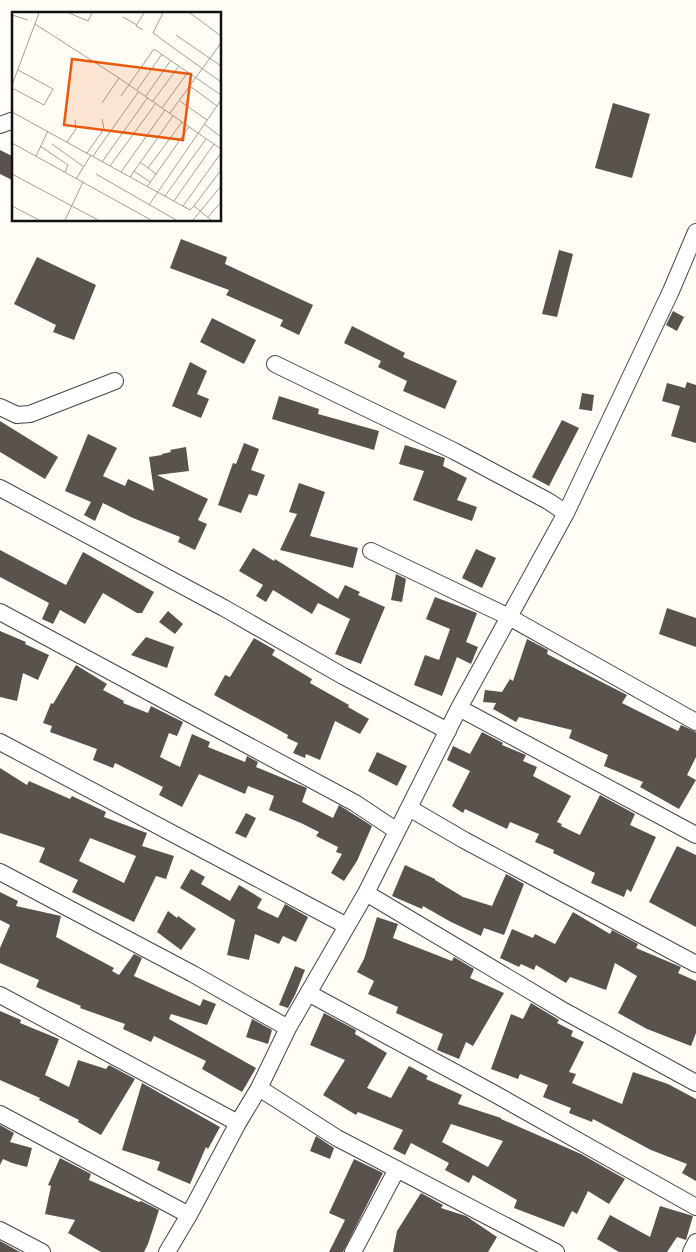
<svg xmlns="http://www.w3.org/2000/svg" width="696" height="1252" viewBox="0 0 696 1252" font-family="'IBM Plex Serif',serif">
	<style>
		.building { fill: #5a524d; fill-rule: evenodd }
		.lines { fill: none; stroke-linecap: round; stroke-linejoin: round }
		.minor-casing { stroke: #444; stroke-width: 18 }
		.minor { stroke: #fff; stroke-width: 16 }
		.inset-road { fill: none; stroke: #a09f9a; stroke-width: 1 }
		.view { fill: #e8590c; fill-opacity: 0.15; stroke: #e8590c; stroke-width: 2.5 }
		.inset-edge { fill: none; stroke: #111; stroke-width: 2.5 }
	</style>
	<rect width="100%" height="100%" fill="#fffdf5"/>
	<path class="building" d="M613,103l37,11 -18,64 -37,-10z
		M0,150l14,7v24l-14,-7z
		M181,239l46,18 -2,7 88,41 -14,30 -19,-9 3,-6 -57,-25 3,-5 -59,-22z
		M559,250l14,4 -16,63 -15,-3z
		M37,257l59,28 -22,55 -21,-8 3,-7 -42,-21z
		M673,311l11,6 -7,14 -11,-6z
		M212,318l44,22 -12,24 -44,-22z
		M352,326l53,27 -2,4 54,24 -12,28 -42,-18 4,-10 -29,-14 3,-6 -37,-18z
		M190,362l17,9 -10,23 12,5 -8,19 -29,-12z
		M687,382l9,3v58l-25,-7 9,-30 -18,-5 5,-18 18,5z
		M582,393l12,2 -2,16 -13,-2z
		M279,396l40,13 -1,5 61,17 -5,19 -102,-31z
		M562,420l17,8 -30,58 -17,-9z
		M0,421l58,36 -13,22 -45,-27z
		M88,434l29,14 -14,28 22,10 3,-7 26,12 -5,-34 13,-2v-1l9,-2 -1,-2 16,-3 3,24 -32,4 51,24 -10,21 9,4 -12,26 -17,-8 2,-5 -47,-19 -30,-15 -8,18 -11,-6 7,-13 -26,-11z
		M244,443l15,6 -8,21 14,5 -8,21 -8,-2 -8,19 -23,-8 15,-42 3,1z
		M405,445l40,13 -2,8 24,12 -10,22 20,7 -5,14 -59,-21 11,-29 -25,-7z
		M299,483l26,9 -15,44 48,12 -5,20 -73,-18 17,-36 -8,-2z
		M253,548l21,13 1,-2 63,40 7,-14 15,7 -2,3 27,12 -24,57 -26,-10 15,-35 -32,-16 -6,11 -39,-24 -7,12 -10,-6 7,-11 -24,-14z
		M476,549l20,9 -14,30 -20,-10z
		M0,550l66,35 17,-33 71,40 -12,21h-5l-34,-20 -18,31 -25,-14 -7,14 -11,-5 7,-16 -49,-26z
		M396,574l10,5 -4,23 -11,-2z
		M435,597l42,16 -11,29 12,5 -7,17 -14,-7 -15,39 -28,-11 11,-30 14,5 11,-31 -24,-10z
		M667,608l29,10v29l-37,-13z
		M168,611l15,13 -8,10 -16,-12z
		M0,631l26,11 -1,2 24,11 -11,25 -15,-7 -6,28 -17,-4z
		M146,637l28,10 -7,21 -36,-13z
		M254,638l21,12 -3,5 40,24 -2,4 39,22 -1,2 21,12 -9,15 -25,-13 -15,39 -14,-6 -1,4 -12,-5 5,-10 -11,-5 1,-3 -74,-40 11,-20 5,2z
		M527,639l21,11 -1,4 80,41 -5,8 56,28 3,-6 15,7v25l-9,18 9,5 -17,29 -39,-22 3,-5 -39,-16 4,-11 -39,-17 3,-8 -53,-13 -3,5 -23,-13 3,-6 -13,-1 2,-12 17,2 8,-13 3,2z
		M76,665l31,19 -4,6 21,11 -1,2 25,10 3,-7 32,16 -6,14 -8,-3 -9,24 20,10 12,-33 18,8 -2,5 37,15 2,-6 11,6 -2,5 51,21 -5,14 31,16 6,-13 33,21 -15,35 -13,20 -13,-8 11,-19 -6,-2 2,-5 -22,-11 3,-4 -18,-9 -32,-13 5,-14 -26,-10 -3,8 -46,-20 -17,33 -23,-12 4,-8 -48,-24 -2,5 -20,-8 4,-11 -47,-17 2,-6 -9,-3 8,-20 2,1z
		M482,732l21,11 -1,2 24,10 -3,6 14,6 -4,9 38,20 -14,26 5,2 -1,2 19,9 20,-40 35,19 -5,11 26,12 -25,55 -4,-3 -3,8 -33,-14 4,-10 -42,-20 1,-3 -19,-8 4,-8 -29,-12 -3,7 -42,-20 -2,4 -11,-7 18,-35 -23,-11 6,-14 17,8z
		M377,752l30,14 -10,20 -29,-15z
		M0,768l27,17 2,-4 41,18 2,-3 34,16 -2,5 43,16 -5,13 32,10 -8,23 -10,-3 -22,46 -62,-30 6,-12 -39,-18 6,-14 -45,-15zM90,838l46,18 -12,27 -45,-22z
		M246,813l10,5 -10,20 -11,-5z
		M677,846l19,9v72l-47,-25z
		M405,865l30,14v1l28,17 29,9 14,-32 18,10 -20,51 -20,-7 -3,8 -30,-14 -28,-16 -1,3 -30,-13z
		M191,869l14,8 -4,7 29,17 9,-16 23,14 -5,9 21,10 7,-14 23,13 -12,25 -13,-6 -4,8 -24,-10 -6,26 -22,-5 8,-35 -55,-32z
		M0,892l18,9 -2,5 45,10 -5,21 58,31 -2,3 7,4 15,-21 8,4 -8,18 66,30 3,-7 13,5 -9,21 -36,-11 -2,5 87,49 -14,24 -40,-23 4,-8 -52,-25 -3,6 -28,-13 2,-5 -45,-16 1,-2 -45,-19 3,-7 -39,-17v-15l10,-23 -10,-5z
		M168,911l9,7 1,-2 18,13 -15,21 -24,-18z
		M573,912l37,22 2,-4 26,14 -2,4 45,19 -3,6 18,8v52l-5,13 -44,-17 -29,-16 19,-37 -22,-13 -9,27 -36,-13 -4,6 -30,-18 -2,5 -13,-6 -2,3 -19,-9 12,-29 21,9 2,-4 20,10z
		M377,917l21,7 -5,14 59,23 2,-4 20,12 -4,9 34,15 -31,53 -7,-4 -7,17 -22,-9 6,-16 -47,-21 2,-6 -30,-13 6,-13 -17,-9 7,-13z
		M295,966l10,4 -10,25 -7,13 -9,-3z
		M531,1003l28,17 -2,3 16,8 -2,5 13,6 -15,30 7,2 -4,9 50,21 11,-32 35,12 28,15v82l-14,-8 5,-9 -36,-14 -58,-31 -1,3 -23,-9 2,-5 -28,-11 5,-12 -28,-11 -2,5 -27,-10 20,-55 12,5z
		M0,1011l21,9 -1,3 39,16 -14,36 24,12 9,-27 28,9 3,-4 26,14 -34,56 -23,-13 1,-2 -40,-20 1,-2 -40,-18z
		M324,1013l32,17 -1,4 32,19 -20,35 24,10 18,-32 19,10 -2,3 36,16 -4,9 43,14v1l80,35 44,25 -16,25 -21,-13 -11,23 -5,-3 -8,16 -50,-19 3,-8 -44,-25 -4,8 -24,-13 4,-7 -38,-20 -6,12 -12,-6 10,-19 -45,-18 -2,3 -33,-20 22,-35 -35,-15zM451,1124l52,17 -15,26 -46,-25z
		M252,1019l20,11 -4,14 -22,-7z
		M142,1083l78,44 -12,22 -2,-2 -16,37 -33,-14 3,-8 -38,-12z
		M0,1125l14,8 -4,9 22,6 -5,19 -15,-4 -9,-4 -3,6z
		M316,1136l18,12 -4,11 -20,-8z
		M60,1158l31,16 -2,6 50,22 2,-1 18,9 -11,34 -4,8h-43l-33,-19 7,-13 -30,-6 6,-28 -3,-1z
		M354,1159l29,14 -40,79h-14l16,-32 -16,-7z
		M421,1193l22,12 -2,3 25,8 31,21 -9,15h-95l4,-21z
		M660,1206l33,10 -7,24 -9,-3 -10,15h-48l-22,-13 13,-24 40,22z
		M0,1241l20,11h-20z"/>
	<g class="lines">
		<g class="minor-casing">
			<path id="minor" d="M0,125l14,-5
				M275,364l179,87 94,50 18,12
				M0,407l17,8 13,-1 85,-33
				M0,488l224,120 119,68 105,55
				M371,551l138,66 187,105
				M0,612l355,191 42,28
				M459,708l237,127
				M0,742l347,184
				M409,808l55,32 232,124
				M0,872l193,102 95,54
				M366,893l198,118 132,72
				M308,993l187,101 201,113
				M0,995l238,128
				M259,1088l78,50 219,114
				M0,1114l189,101
				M0,1230l42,22
				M167,1252l22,-37 49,-92 21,-35 29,-60 78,-135 93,-185 107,-195 105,-222 25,-59
				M353,1252l44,-83
				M691,1252l5,-10"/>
		</g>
		<use href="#minor" class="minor"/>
	</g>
	<g transform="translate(12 12)">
		<rect width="209" height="209" fill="#fffdf5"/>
		<path class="inset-road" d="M57,1l19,8 4,-8M151,1l-10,20 68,49M178,1l31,23M0,3l16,5M111,5l14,8M23,12l84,54 102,71M131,18l-7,-4 8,-13M164,23l45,31M0,73l27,-72M178,74l27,20M0,76l32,17 9,-16 -35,-19M125,78l25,-36M109,84l33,-47 67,46M134,84l25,-36M141,89l26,-35M168,89l27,19M90,91l17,-25M150,96l26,-36M0,100l178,98 4,-4M158,101l51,-70M192,112l17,13M55,130l9,-13 -1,-9M0,131l139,77M40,132l32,23M28,134l28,19 -3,7M75,141l17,-24 -2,-10M24,144l12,-25M81,144l46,-65M90,150l46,-65M128,150l16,12M98,154l46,-63M136,156l34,-46M122,159l16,11M109,160l44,-62M0,162l86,46M84,162l80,46M118,165l43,-61M64,167l15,-24M135,175l42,-60M153,184l41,-57M162,189l40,-57M137,193l72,-105M0,194l27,14M171,194l38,-53M196,205l13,-15M53,208l18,-38M181,208l28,-34M199,208l-17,-14 27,-36"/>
		<path class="view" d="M60,47l119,15 -8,66 -119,-15z"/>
		<rect width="209" height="209" class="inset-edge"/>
	</g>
</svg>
